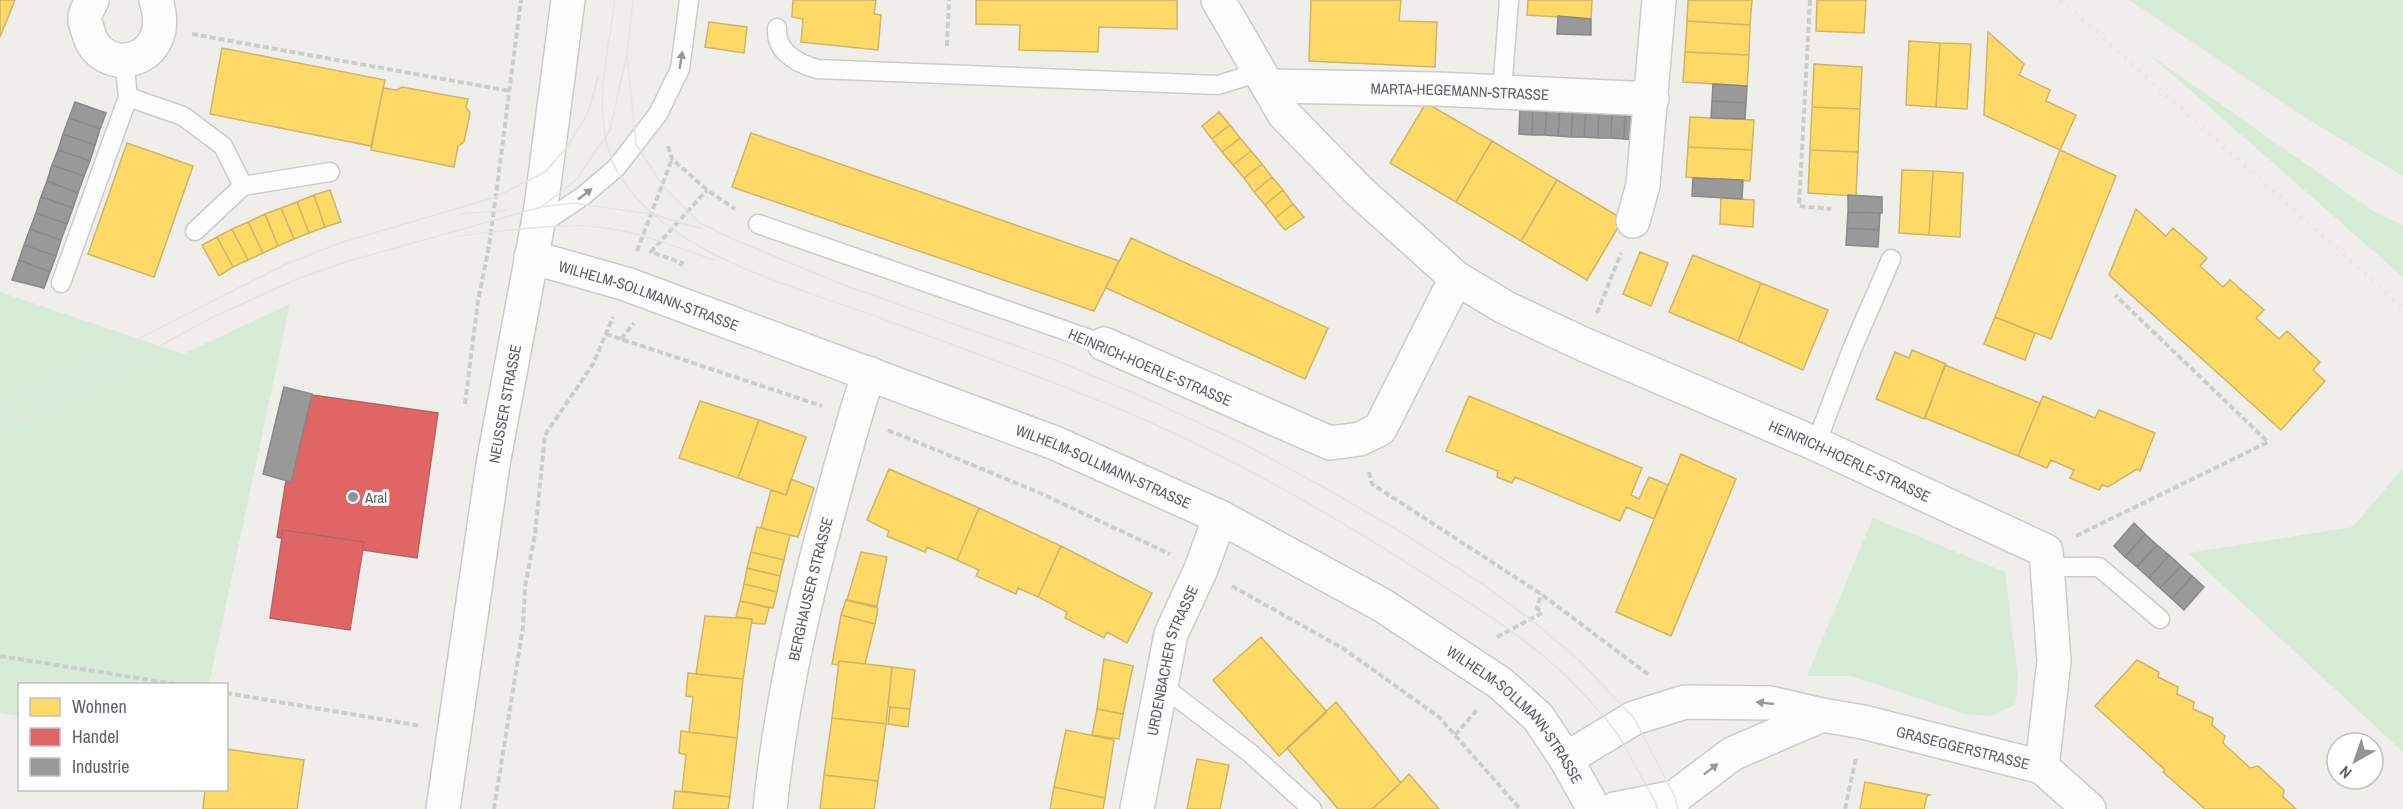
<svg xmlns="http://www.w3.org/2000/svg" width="2403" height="809" viewBox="0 0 2403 809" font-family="'Archivo Narrow',sans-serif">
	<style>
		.green { fill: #d8ebd6 }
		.homes { fill: #ffd966; stroke: #cfb667; stroke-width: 1.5 }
		.shops { fill: #e06666; stroke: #b96567; stroke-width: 1.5 }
		.industry { fill: #999; stroke: #88898a; stroke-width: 1.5 }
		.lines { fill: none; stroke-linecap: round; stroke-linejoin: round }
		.service-casing { stroke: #cbcccc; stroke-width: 21 }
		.minor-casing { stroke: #cbcccc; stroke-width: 36 }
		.tertiary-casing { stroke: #cbcccc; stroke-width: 36 }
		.secondary-casing { stroke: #cacacb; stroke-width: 36 }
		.path { stroke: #cacfcc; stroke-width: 4; stroke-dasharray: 6 3; stroke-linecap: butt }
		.service { stroke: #fdfcfc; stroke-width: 18 }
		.minor { stroke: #fdfcfc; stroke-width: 33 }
		.tertiary { stroke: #fdfcfc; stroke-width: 33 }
		.secondary { stroke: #fdfcfc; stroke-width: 33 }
		.tram { stroke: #e4e4e4; stroke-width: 1.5 }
		.rail { stroke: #e4e4e4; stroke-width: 4.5; stroke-dasharray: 1.5 8; stroke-linecap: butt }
		.oneway { fill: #96999c }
		.poi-dot { fill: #919496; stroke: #fff; stroke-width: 2 }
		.labels { text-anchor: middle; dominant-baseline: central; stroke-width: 6; stroke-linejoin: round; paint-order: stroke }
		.street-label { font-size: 15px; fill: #5f6368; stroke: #fff }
		.poi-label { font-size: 15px; fill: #5f6368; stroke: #fff; text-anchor: start }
	</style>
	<rect width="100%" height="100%" fill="#efeeea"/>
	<path class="green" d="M2129,0h274v176l-86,-51z
		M2150,55l223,156 30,14v52z
		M0,292l183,62 107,-50 -81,380h-189l-1,32 -19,-3z
		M2403,468v284l-215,-199 165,-26z
		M1873,518l132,54 13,106 -3,27 -24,11 -26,-2 -114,-38h-44z"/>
	<path class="homes" d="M0,0h15l-15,37z
		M793,0h83l-2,14 7,1 -3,35 -77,-8 2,-23 -11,-2z
		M976,0h201v29l-78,-2 -1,25 -79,-2 1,-25 -44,-1z
		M1311,0h90l-2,21 38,1 -2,45 -126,-6z
		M1528,0h64l-1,19 -64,-4z
		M1688,0h64l-2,25 -63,-4z
		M1817,0h49l-2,33 -48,-2z
		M1687,21l63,4 -1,30 -64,-3z
		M709,22l38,5 -3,26 -39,-6z
		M1988,32l36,32 -5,11 31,15 -4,11 30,14 -16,35 -76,-35z
		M1909,41l31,2 -4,64 -30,-2z
		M1940,43l31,1 -4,65 -31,-2z
		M222,48l163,32 -14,66 -161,-32z
		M1685,52l64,3 -2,31 -64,-4z
		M1814,64l48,3 -2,42 -48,-2z
		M402,87l66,12 -2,8 4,6 -6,29 -6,4 -4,21 -83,-17 12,-62 14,2z
		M1426,103l66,38 -36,61 -66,-39z
		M1812,107l48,2 -2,43 -48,-2z
		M1219,112l11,13 -18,14 -10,-13z
		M1690,117l64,3 -2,30 -64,-3z
		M1230,125l10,13 -18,14 -10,-13z
		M751,133l368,128 -25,50 -362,-124z
		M1240,138l11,13 -18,14 -11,-13z
		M1492,141l65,39 -36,61 -65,-39z
		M127,143l66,23 -39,111 -66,-23z
		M1688,147l64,3 -2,31 -64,-4z
		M1810,150l48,2 -2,44 -48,-3z
		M2060,150l56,26 -65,163 -56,-22z
		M1251,151l11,13 -18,14 -11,-13z
		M1262,164l10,13 -18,15 -10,-14z
		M1902,170l31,1 -4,64 -30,-2z
		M1933,171l30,2 -3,64 -31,-2z
		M1272,177l11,13 -18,15 -11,-13z
		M1557,180l66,39 -36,61 -66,-39z
		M330,190l11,32 -16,5 -11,-32z
		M1283,190l10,14 -18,14 -10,-13z
		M314,195l11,32 -16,6 -12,-31z
		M1721,198l33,2 -1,27 -33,-3z
		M297,202l12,31 -15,6 -13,-31z
		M1293,204l11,13 -19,13 -10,-12z
		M281,208l13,31 -16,7 -13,-32z
		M2136,209l30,27 7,-8 34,30 -7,8 23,21 7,-7 34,30 -8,8 23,21 8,-8 33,31 -7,8 12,11 -44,49 -172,-155z
		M265,214l13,32 -15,7 -15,-31z
		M248,222l15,31 -15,7 -16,-31z
		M232,229l16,31 -15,7 -16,-30z
		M217,237l16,30 -14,9 -17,-31z
		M1131,238l197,90 -23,51 -199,-91z
		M1640,252l28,11 -17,43 -28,-12z
		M1693,255l68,28 -23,58 -69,-29z
		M1761,283l67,27 -25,60 -65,-29z
		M1995,317l40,16 -10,27 -41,-16z
		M1912,350l34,14 -22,55 -48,-20 19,-47 14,6z
		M1945,365l95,38 -22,53 -93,-38z
		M1469,396l173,72 -11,27 8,4 10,-22 19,8 -14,34 -28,-12 -6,14 -105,-44 -3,6 -15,-6 1,-6 -52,-20z
		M2043,396l52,22 4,-8 56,23 -15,38 -3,-2 -29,18 -6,-2 -3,5 -29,-12 4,-8 -23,-10 -4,8 -29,-12z
		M700,401l59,19 -21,58 -59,-20z
		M759,420l47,17 -20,58 -48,-17z
		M1681,454l55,25 -65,157 -55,-24z
		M889,469l90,39 -22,52 -30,-13 -2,5 -38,-16 2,-5 -22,-11z
		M791,479l23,9 -16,49 -37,-9 10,-38 15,5z
		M979,508l82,38 -23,51 -20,-9 -2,6 -40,-18 3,-6 -22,-10z
		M757,527l33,8 -6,25 -33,-8z
		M1061,546l91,47 -25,50 -20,-11 -3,6 -39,-20 2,-6 -29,-15z
		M751,552l33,8 -4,16 -33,-8z
		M861,552l26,5 -10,49 -30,-6z
		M747,568l33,8 -3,16 -33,-8z
		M744,584l33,8 -4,16 -33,-7z
		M846,600l32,8 -3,16 -34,-9z
		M740,601l29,7 -4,16 -13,-1v-4l-16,-2z
		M841,615l34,9 -10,40 -26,-3 -1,4 -6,-1z
		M705,616l47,3 -9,60 -47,-5z
		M1261,637l66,75 -48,44 -66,-76z
		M1104,659l29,7 -10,48 -26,-5z
		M2137,660l22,12 -1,5 20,10 -1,7 17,8 -1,7 20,9 -1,7 13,11 -2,7 27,25 8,-2 26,24 -1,7 13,12h-91l-42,-37 2,-2 -70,-64z
		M839,661l53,6 -6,57 -54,-6z
		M892,667l23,3 -5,39 -22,-2z
		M688,673l55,6 -6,59 -48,-6 4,-35 -7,-1z
		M1336,702l65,81 -29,26h-34l-51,-61z
		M890,707l20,2 -2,18 -20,-3z
		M1097,709l26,5 -4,25 -27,-4z
		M832,718l54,6 -8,57 -54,-6z
		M1066,730l48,10 -9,58 -51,-11z
		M681,731l56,7 -7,59 -48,-6 4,-36 -7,-2z
		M226,749l78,11 -7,49h-94l2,-19h21z
		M1197,759l32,6 -9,44h-33z
		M1409,774l30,35h-67l29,-26z
		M824,775l54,6 -4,28h-54z
		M1865,782l65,13 -3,1 -3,13h-64z
		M1054,787l51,11 -2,11h-53z
		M675,791l55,6 -2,12h-55z"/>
	<path class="shops" d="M312,395l126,18 -21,145 -55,-8 2,-8 -81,-12 -2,8 -4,-1 9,-57 5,2z
		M283,530l81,12 -14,88 -80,-12z"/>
	<path class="industry" d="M1558,16l33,3v16l-34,-1z
		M1713,84l34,2 -1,17 -34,-2z
		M1712,101l34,2 -1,16 -34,-1z
		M75,102l31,11 -6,16 -31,-11z
		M1520,106h13l-1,29 -13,-1z
		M1533,106l14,1 -2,28h-13z
		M1547,107h13l-2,29 -13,-1z
		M1560,107l13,1 -2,29 -13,-1z
		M1573,108l13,1 -2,28h-13z
		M1586,109h13l-1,29 -14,-1z
		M1599,109l13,1 -1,28h-13z
		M1612,110l13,1 -1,28 -13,-1z
		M1625,111h13l-1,29 -13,-1z
		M69,118l31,11 -5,16 -32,-11z
		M63,134l32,11 -5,16 -32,-11z
		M58,150l32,11 -6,15 -32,-11z
		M52,165l32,11 -6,17 -31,-12z
		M1693,178l50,2 -1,19 -50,-3z
		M47,181l31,12 -5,15 -32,-11z
		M1848,195l34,2v16l-34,-1z
		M41,197l32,11 -6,16 -31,-11z
		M1848,212l32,1 -1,17 -32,-2z
		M36,213l31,11 -6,16 -31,-11z
		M1847,228l32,2 -1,17 -32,-2z
		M30,229l31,11 -5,16 -32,-11z
		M24,245l32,11 -6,16 -31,-12z
		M19,260l31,12 -6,16 -32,-8z
		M284,387l28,7 -21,88 -28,-8z
		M2134,523l11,11 -20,23 -11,-11z
		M2145,534l12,11 -20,22 -12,-10z
		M2157,545l12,10 -20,23 -12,-11z
		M2169,555l12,11 -21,22 -11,-10z
		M2181,566l11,10 -20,23 -12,-11z
		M2192,576l12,11 -20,23 -12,-11z"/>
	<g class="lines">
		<g class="service-casing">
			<path id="service" d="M777,28c-2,24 20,35 40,41l401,16 42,-13
				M1502,92l7,-92
				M128,97l55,19 40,30 20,40 -48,45
				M243,186l87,-14
				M758,224l346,120
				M537,227l46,-31 33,-28 42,-54 22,-45 9,-69
				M61,283l67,-186 -4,-37
				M1816,444l36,-95 39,-90
				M2047,567h52l61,52
				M1161,685l89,68 62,56"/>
		</g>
		<g class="minor-casing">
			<g id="minor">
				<path d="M92,0c-2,5 -7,12 -7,17 -1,5 2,10 3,14 12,50 89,33 68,-31"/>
				<path id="s1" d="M1218,0l66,114 75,77 97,87 50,30 77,36 233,100 230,107 8,110 -12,106"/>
				<path id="s2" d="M1268,86l169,3 215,10"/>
				<path d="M1633,221l10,-36 16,-185"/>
				<path d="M1104,344l226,99 30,-4 20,-10 76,-151"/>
				<path id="s3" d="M1566,759l68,-41 51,-16 85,1 52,12 41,7 179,45 47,42"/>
				<path id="s4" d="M770,809c10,-100 31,-194 57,-291 13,-49 26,-98 42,-145"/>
				<path id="s5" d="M1137,809l34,-175 30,-65 19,-52"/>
				<path d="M1615,809l60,-12"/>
				<path d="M1671,809l4,-12 57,-43 90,-39"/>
			</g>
		</g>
		<g class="tertiary-casing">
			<g id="tertiary">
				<path id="s6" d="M531,257l95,27 429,159 165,74 162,88 118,78 38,34 28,42 28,50"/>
			</g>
		</g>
		<g class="secondary-casing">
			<g id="secondary">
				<path id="s7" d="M443,809l50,-345 48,-257 27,-207"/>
			</g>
		</g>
		<path class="path" d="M1810,0l-11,206 32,3
			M192,34l318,57
			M947,46l2,-46
			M668,146l4,13 35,31 28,19
			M637,251l35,-92
			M680,266l2,-3 -31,-11 56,-62
			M1597,313l24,-60
			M606,334l216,72
			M621,339l13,-16
			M465,404l13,-103 11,-55 8,-59 24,-187
			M888,430l152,63 130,61
			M1369,472l3,12 169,110 108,81
			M2076,536l192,-94 -153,-147
			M1232,586l112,63 95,68 81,92
			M1497,637l45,-24 -5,-5 4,-14
			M0,656l175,28
			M226,693l195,33
			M1455,735l23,-26
			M494,809l29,-182 2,-40 10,-53 10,-99 48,-71 20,-47
			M1845,809l11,-51"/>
		<use href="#service" class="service"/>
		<use href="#minor" class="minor"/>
		<use href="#tertiary" class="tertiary"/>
		<use href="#secondary" class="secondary"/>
		<path class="tram" d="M615,0c-7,54 -25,117 1,169 47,88 188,119 275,153 78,29 157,57 233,89 102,43 209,104 302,164 47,30 98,61 139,100 16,16 34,34 48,53 10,12 17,29 25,43 7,12 15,25 20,38
			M627,54l9,90 27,42 37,37 35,17 109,45 206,73 91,38 99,46 87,47 74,43 80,51 49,36 49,41 55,58 41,79 3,12
			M541,207l32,-4 78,11 52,15
			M461,214l45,-4
			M458,236c43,-5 85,-11 128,-10 44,2 87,20 128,34
			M0,409l286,-145 54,-21 156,-46 49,-25 22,-25 21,-34 10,-36
			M0,430l36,-17 175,-95 86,-39 52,-18 192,-54 35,-27 34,-50 17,-76 6,-54"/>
		<path class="rail" d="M2061,0l342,308"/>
	</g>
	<defs><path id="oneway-solid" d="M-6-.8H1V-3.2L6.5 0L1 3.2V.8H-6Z" transform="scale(1.5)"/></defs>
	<g class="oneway">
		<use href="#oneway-solid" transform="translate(681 60) rotate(-81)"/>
		<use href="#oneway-solid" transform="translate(585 194) rotate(-38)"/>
		<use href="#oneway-solid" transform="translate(1765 703) rotate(-174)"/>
		<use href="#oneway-solid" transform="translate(1711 769) rotate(-37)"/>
	</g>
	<circle class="poi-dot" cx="353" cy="497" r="6"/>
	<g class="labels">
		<g class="street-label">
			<text stroke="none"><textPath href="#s2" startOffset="192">MARTA-HEGEMANN-STRASSE</textPath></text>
			<text stroke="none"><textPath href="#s6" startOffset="124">WILHELM-SOLLMANN-STRASSE</textPath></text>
			<text transform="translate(1150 367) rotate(23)">HEINRICH-HOERLE-STRASSE</text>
			<text stroke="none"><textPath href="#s7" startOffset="410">NEUSSER STRASSE</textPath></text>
			<text stroke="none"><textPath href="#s1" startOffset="804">HEINRICH-HOERLE-STRASSE</textPath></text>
			<text stroke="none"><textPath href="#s6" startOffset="610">WILHELM-SOLLMANN-STRASSE</textPath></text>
			<text stroke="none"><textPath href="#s4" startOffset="224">BERGHAUSER STRASSE</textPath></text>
			<text stroke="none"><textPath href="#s5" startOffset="153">URDENBACHER STRASSE</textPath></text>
			<text stroke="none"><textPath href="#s6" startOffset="1096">WILHELM-SOLLMANN-STRASSE</textPath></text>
			<text stroke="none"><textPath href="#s3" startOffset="416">GRASEGGERSTRASSE</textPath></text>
		</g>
		<g class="poi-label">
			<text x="365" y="497">Aral</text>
		</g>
	</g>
	<rect x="18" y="683" width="210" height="108" fill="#ffffff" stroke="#bfc1c3" stroke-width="1.5"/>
	<rect x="30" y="698" width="30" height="18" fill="#ffd966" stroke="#bfc1c3" stroke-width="1.5"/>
	<text x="72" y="713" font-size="18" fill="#5f6368">Wohnen</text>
	<rect x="30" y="728" width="30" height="18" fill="#e06666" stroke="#bfc1c3" stroke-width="1.5"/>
	<text x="72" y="743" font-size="18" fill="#5f6368">Handel</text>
	<rect x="30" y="758" width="30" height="18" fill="#999999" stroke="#bfc1c3" stroke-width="1.5"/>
	<text x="72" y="773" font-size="18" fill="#5f6368">Industrie</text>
	<g transform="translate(2355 761) rotate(220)"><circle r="28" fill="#ffffff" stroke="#bfc1c3" stroke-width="1.5"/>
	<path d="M0-4.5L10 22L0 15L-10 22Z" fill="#919496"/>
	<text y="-9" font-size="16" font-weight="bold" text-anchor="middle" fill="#5f6368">N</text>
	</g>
</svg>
